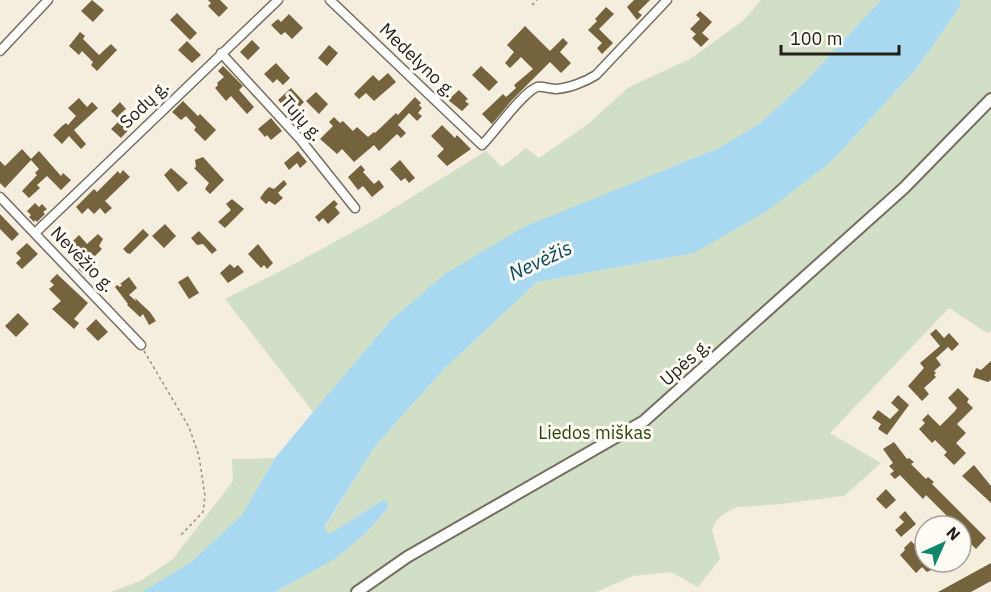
<svg xmlns="http://www.w3.org/2000/svg" width="991" height="592" viewBox="0 0 991 592" font-family="'IBM Plex Sans',sans-serif">
	<style>
		.green { fill: #d0dfc6 }
		.water { fill: #a9d9f0 }
		.building { fill: #75633d }
		.lines { fill: none; stroke-linecap: round; stroke-linejoin: round }
		.minor-casing { stroke: #756e60; stroke-width: 11 }
		.major-casing { stroke: #756e60; stroke-width: 14 }
		.path { stroke: #958f84; stroke-width: 1.5; stroke-dasharray: 3 3; stroke-linecap: butt }
		.minor { stroke: #fff; stroke-width: 8 }
		.major { stroke: #fff; stroke-width: 10 }
		.labels { text-anchor: middle; dominant-baseline: central; stroke-width: 6; stroke-linejoin: round; paint-order: stroke }
		.street-label { font-size: 18px; fill: #211e18; stroke: #fffbf5 }
		.park-label { font-size: 18px; fill: #2a460d; stroke: #fffbf5 }
		.water-label { font-size: 20px; font-style: italic; fill: #04475e; stroke: #fffbf5 }
	</style>
	<rect width="100%" height="100%" fill="#f5eede"/>
	<path class="green" d="M761,0h120l-77,83 -45,41 -40,24 -329,173 -77,91 -88,-113 56,-28 92,-50 113,-70 16,16 24,-19 13,10 49,-34 41,-37 61,-28 54,-39z
		M961,0h30v331l-4,2 -38,-25 -119,125 51,30 -37,33 -72,9 -34,2 -13,6 -9,8 -4,9 8,29 -22,28 -27,-15 -38,4 -37,16h-321l60,-33 32,-27 21,-24v-5l-5,-3 -52,33 -6,-1v-5l51,-82 67,-75 94,-88 157,-29 138,-92 85,-93 42,-60z
		M275,458l-33,57 -51,47 -49,30h-31l29,-11 32,-21 61,-79 -1,-22z"/>
	<path class="water" d="M881,0h80l-2,8 -42,60 -85,93 -65,50 -73,42 -157,29 -94,88 -67,75 -51,81v5l6,2 52,-33 5,3v5l-21,24 -32,27 -60,33h-133l49,-30 51,-47 33,-57 38,-46 77,-91 55,-47 79,-47 195,-79 40,-24 45,-41z"/>
	<path class="building" d="M92,0l12,10 -11,12 -12,-11z
		M208,0h12l8,8 -9,9 -11,-11 3,-3z
		M634,0h16l-12,12 4,3 -5,5 -10,-13z
		M606,7l8,7 -15,15 14,14 -11,11 -5,-6 5,-5 -14,-13 9,-9 -2,-2z
		M700,11l12,11 -10,11 7,6 -8,8 -9,-9 4,-4 -6,-5 10,-10 -4,-4z
		M177,13l20,20 -7,7 -20,-20z
		M289,14l14,14 -11,11 -7,-7 -4,3 -10,-10 7,-6 3,3z
		M525,26l25,25 13,-13 5,5 -8,9 11,11 -10,10 -11,-11 -38,38 -20,24 -10,-10 21,-20 3,3 10,-9 -2,-3 19,-16 -12,-12 -11,11 -5,-5 9,-11 -7,-7z
		M80,32l5,4 -2,3 16,16 12,-11 6,6 -20,21 -6,-6 2,-3 -11,-11 -3,4 -10,-9z
		M252,40l8,8 -12,12 -8,-8z
		M187,41l14,14 -9,8 -14,-13z
		M329,45l9,8 -11,13 -9,-8z
		M276,63l14,15 -7,7 -6,-6 -4,4 -9,-9z
		M223,66l20,20 -4,4 15,17 -7,7 -16,-18 -5,5 -11,-13 3,-3 -1,-2 7,-6 -6,-6z
		M481,66l17,16 -9,9 -17,-16z
		M388,73l8,9 -22,19 -8,-8 -7,6 -5,-5 19,-19 6,6z
		M291,88l13,14 -13,13 -13,-15z
		M459,90l9,9 -3,2 4,3 -7,7 -14,-11z
		M316,92l12,12 -9,10 -13,-13z
		M415,97l6,6 -2,2 3,3 -4,5 4,3 -5,5 -8,-8 -11,12 8,8 -5,5 -4,-4 -18,17 -5,-6 -20,17 -12,-13 -5,5 -17,-15 13,-13 -4,-4 5,-5 6,6 3,-2 10,10 4,-4 11,10 6,-5 1,1 21,-20 2,2z
		M79,98l8,9 5,-5 6,6 -24,22 12,14 -5,5 -12,-13 -7,8 -9,-9 9,-9 4,-3 2,2 8,-9 -8,-8z
		M183,101l15,15 2,-2 16,16 -11,11 -11,-11 2,-3 -10,-11 -5,4 -9,-8z
		M120,102l6,7 -5,4 12,12 -12,13 -10,-9 9,-9 -9,-9z
		M271,118l11,13 -11,9 -4,-5 -2,2 -7,-8z
		M442,125l13,13 2,-3 14,14 -24,17 -10,-10 7,-7 -13,-13z
		M22,149l9,10 8,-8 22,25 2,-3 8,7 -10,10 -14,-14 -10,9 3,3 -11,10 -7,-7 15,-16 -2,-2 4,-4 -8,-9 -26,28 -5,-5v-22l5,5z
		M298,151l9,11 -7,6 -3,-5 -8,7 -5,-7z
		M203,157l21,23 -14,14 -5,-5 4,-6 -15,-15 2,-1 -1,-7z
		M400,160l15,18 -6,5 -4,-5 -4,3 -11,-12z
		M361,165l4,5 -2,2 11,12 5,-4 5,7 -12,10 -9,-11 -5,4 -10,-13z
		M171,168l17,15 -10,9 -14,-17z
		M123,170l7,7 -25,24 7,7 -7,6 -5,-6 -6,6 -6,-6 -6,6 -6,-7 18,-18 3,3 21,-21 2,3z
		M284,180l3,4 -9,9 5,5 -8,7 -6,-4 -3,3 -6,-6 5,-7 4,-4 5,2z
		M232,199l12,10 -19,19 -7,-6 13,-12 -5,-6z
		M334,200l4,4 -3,3 5,6 -12,11 -5,-6 -4,4 -4,-5z
		M35,203l4,4 3,-3 5,5 -4,3 2,2 -8,8 -2,-2 -1,2 -5,-5 2,-2 -4,-4z
		M0,214l19,20 -7,7 -12,-12z
		M165,224l11,12 -12,12 -12,-12z
		M143,229l6,6 -19,19 -3,-1 -4,-4z
		M199,231l18,19 -5,4 -9,-10 -6,1 -6,-7z
		M98,234l5,5 -4,7 3,3 -10,10 2,3 -11,11 -5,-4 2,-2 -3,-4 8,-8 -13,-13 7,-7 8,9z
		M27,243l11,11 -16,15 -6,-6 5,-5 -5,-5z
		M258,244l15,19 -6,6 -3,-4 -3,3 -13,-14z
		M230,264l4,4 4,-3 6,7 -16,11 -8,-10z
		M57,274l31,29 -14,16 5,4 -5,6 -22,-20 9,-8 -12,-12 5,-4 -4,-4z
		M188,276l11,17 -10,6 -11,-17z
		M129,277l8,11 -8,7 7,6 -1,-3 15,14 6,9 -7,4 -6,-11 -3,3 -13,-12 1,-1 -13,-17 2,-2 3,2 2,-2 -2,-1z
		M18,313l11,11 -13,13 -11,-11z
		M96,319l12,13 -10,9 -12,-12z
		M936,329l8,9 5,-5 10,11 -7,7 -4,-4 -12,11 5,7 -7,6 2,2 -2,2 2,2 -12,11 5,6 -7,7 -14,-15 16,-18 -4,-5 20,-17 -10,-12z
		M991,361v19l-3,2 -15,-5 3,-9 5,2z
		M958,388l11,11 -2,3 6,6 -16,16 9,9 -10,10 10,10 -12,12 -10,-10 3,-3 -12,-12 -3,3 -13,-14 6,-6 -3,-3 6,-6 12,12 15,-15 2,-3 -9,-10z
		M898,395l11,10 -22,30 -9,-6 3,-5 -9,-6 6,-8 12,9 9,-9 -8,-7z
		M894,442l13,17 2,-1 5,4 -3,2 15,15 2,-2 6,5 -2,2 54,54 -10,11 -15,-15v-8h-4l-31,-31 -3,4 -23,-24 -5,4 -5,-5 4,-3 -5,-5 4,-3 -10,-14z
		M974,465l17,21v17l-29,-27z
		M886,489l10,11 -10,9 -10,-10z
		M905,511l11,13 -15,13 -6,-7 9,-8 -5,-5z
		M925,536v26h24l-22,10 -5,-5 -6,6 -16,-18 5,-5 -1,-2 7,-7 4,4z
		M991,563v18l-20,11h-33z"/>
	<g class="lines">
		<g class="minor-casing">
			<path id="minor" d="M330,0l152,145c13,-13 40,-52 55,-58 6,-1 13,2 19,2 13,-1 29,-7 40,-14l71,-75
				M0,51l48,-51
				M221,53l79,86 55,69
				M0,197l141,148
				M35,233l243,-233"/>
		</g>
		<g class="major-casing">
			<path id="major" d="M357,592l50,-35 237,-136 260,-233 87,-89"/>
		</g>
		<path class="path" d="M532,5l5,-5
			M144,351l45,76 10,29 6,40 -2,16 -22,23"/>
		<use href="#minor" class="minor"/>
		<use href="#major" class="major"/>
	</g>
	<g class="labels">
		<g class="street-label">
			<text transform="translate(418 60) rotate(44)">Medelyno g.</text>
			<text transform="translate(144 104) rotate(-44)">Sodų g.</text>
			<text transform="translate(302 118) rotate(49)">Tujų g.</text>
			<text transform="translate(83 259) rotate(46)">Nevėžio g.</text>
			<text transform="translate(685 362) rotate(-42)">Upės g.</text>
		</g>
		<g class="park-label">
			<text x="595" y="432">Liedos miškas</text>
		</g>
		<g class="water-label">
			<text transform="translate(540 260) rotate(-25)">Nevėžis</text>
		</g>
	</g>
	<g transform="translate(943 544) rotate(45)"><circle r="28" fill="#fffbf5" stroke="#a6a39d" stroke-width="1.5"/>
	<path d="M0-4.5L10 22L0 15L-10 22Z" fill="#0f886a"/>
	<text y="-9" font-size="16" font-weight="bold" text-anchor="middle" fill="#211e18">N</text>
	</g>
	<path d="M781 45v9h118v-9" fill="none" stroke="#211e18" stroke-width="3"/>
	<text x="790" y="45" font-size="18" fill="#211e18" stroke="#fffbf5" stroke-width="4.5" paint-order="stroke">100 m</text>
</svg>
